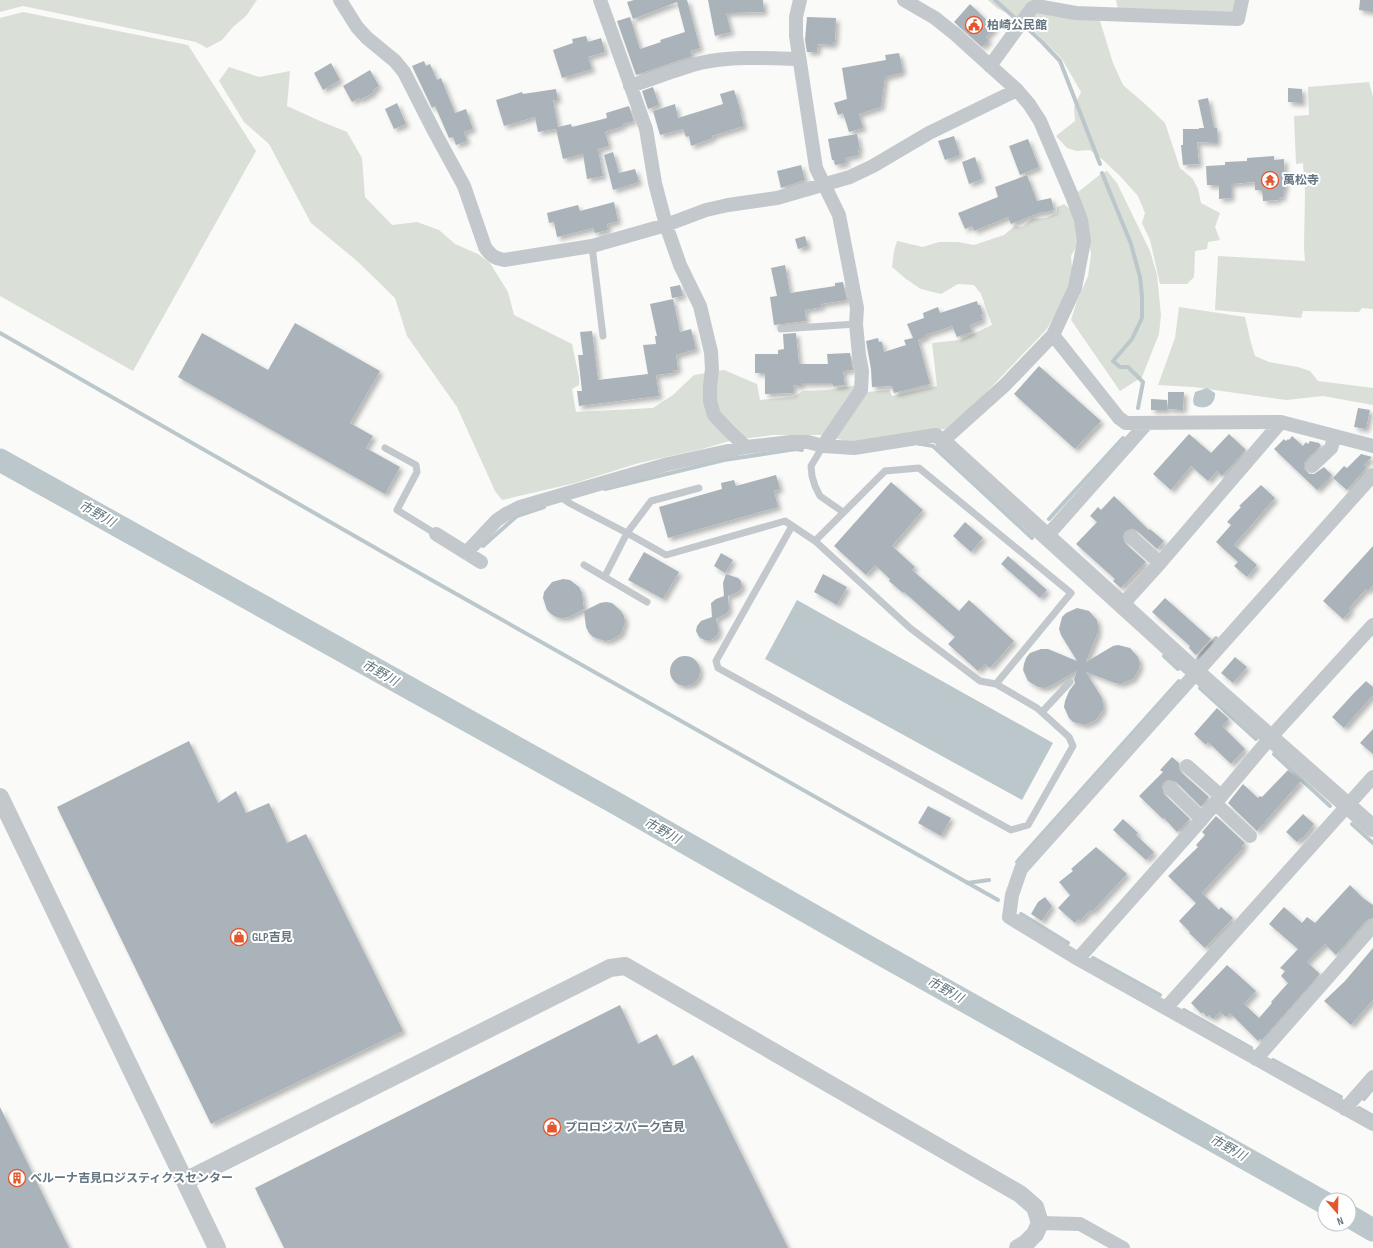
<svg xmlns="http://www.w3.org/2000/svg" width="1373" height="1248" viewBox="0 0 1373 1248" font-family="'Sofia Sans Condensed','Noto Sans JP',sans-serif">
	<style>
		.green { fill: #dadfd7 }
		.water { fill: #bbc7cb }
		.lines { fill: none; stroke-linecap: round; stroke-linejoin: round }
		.stream { stroke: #bbc7cb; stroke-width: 4 }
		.river { stroke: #bbc7cb; stroke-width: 23 }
		.building { fill: #aab3b9; filter: url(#shadow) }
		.service { stroke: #c3c8cc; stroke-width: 7 }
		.minor { stroke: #c3c8cc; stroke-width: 14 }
		.tertiary { stroke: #c3c8cc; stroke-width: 18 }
		.labels { text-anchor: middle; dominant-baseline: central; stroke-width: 4; stroke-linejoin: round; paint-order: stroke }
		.poi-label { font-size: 12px; font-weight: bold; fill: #657683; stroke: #fff; text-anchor: start }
		.water-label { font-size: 13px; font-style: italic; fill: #60757c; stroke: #fff }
	</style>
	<defs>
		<filter id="shadow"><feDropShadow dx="3.5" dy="3.5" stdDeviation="2" flood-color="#0004"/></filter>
	</defs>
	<rect width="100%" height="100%" fill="#fafaf8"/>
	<path class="green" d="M0,0h257l-11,16 -13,11 -11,13 -15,8 -11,-6 -173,-36 -23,6z
		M988,0h51l-19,20 -23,-12z
		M1116,0h120l-2,14 -116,-5z
		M1036,10l64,11 13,42 10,22 21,18 21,20 15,45 13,11 5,10 3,14 19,10 -5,14 5,13 -12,2 -1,7 -12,2 -1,26 -7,7h-27l-10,-44 -8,-17 3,-10 -7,-17 -17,-19 -19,-18 -12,-9 -13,1 -10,-3 -11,-12 19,-15 -1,-14 7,-15 -19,-33 -36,-36z
		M23,12l165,33 68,106 -123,220 -133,-75v-278z
		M229,67l30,10 31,-6 -3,35 33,15 27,11 15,26 3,39 27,28 25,-3 22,8 16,14 23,10 12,9 18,29 6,23 58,29 7,33v8l-7,4 4,23 77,-4 20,-13 21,-20 30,-5 33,14 3,16 33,-3 10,-6 24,-1 37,-6 3,8 22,-2 3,6 45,-10 -5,-43 28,-3 32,-15 -11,-31 -7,-9 -16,-1 -17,10 -20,-5 -15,-10 -14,-12 2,-16 3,-10 26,6 16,-5h19l16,3 30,-10 11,-9 7,1 10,-8 14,-1 11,-5v-6l7,-3 8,7 8,29 -9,16 2,23 -15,31 -12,20 -69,72 -32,27 -93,14 -28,-8h-51l-40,5 -31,9 -63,14 -64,20 -73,17 -7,-9 -38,-84 -50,-71 -12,-38 -38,-37 -46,-38 -42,-79 -25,-22 -25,-41z
		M1369,82l4,15v212l-11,-1 -3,4 -56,-1 -2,7 -86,-8 3,-54 87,5 -1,-13 1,-56 -2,-29 -7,1 -2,-48 15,-1 -1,-28z
		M1107,171l10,12 33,68 7,24 4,40 -2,19 -17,43 -22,14 -49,-71 6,-19 11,-25 3,-21 -4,-37 -9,-26 24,-19z
		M1179,307l66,10 6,26 4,13 14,6 29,5 12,4 8,10 55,7v17l-50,-9 -37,4 -93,-13 -35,-2 17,-47z"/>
	<path class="water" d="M1207,388l8,5c1,12 -11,18 -21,12l-1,-5 2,-8z
		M797,600l256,143 -31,57 -257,-141z"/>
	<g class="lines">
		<path class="stream" d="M995,0l21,19
			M1026,27l16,15 18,19 40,103
			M1102,173l29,71 9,33 2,19v22l-10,21 -19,22 7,6h8l15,15 -5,26
			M0,333l428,245 570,322
			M919,444h3l11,2 99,92
			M605,489l119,-29 72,-11 6,1
			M1049,519l74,-81
			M483,546l34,-30 27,-9
			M1164,656l14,13
			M1198,659l18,-21
			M1200,688l56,51
			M1274,754l56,52
			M1352,824l21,19
			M1017,862l162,-181
			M967,883l22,-3
			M1021,914l47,29
			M1093,958l67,37
			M1184,1010l67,38
			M1273,1060l68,37
			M1364,1099l9,-11
			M1359,1108l14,8"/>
		<path class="river" d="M0,460l612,341 260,148 453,254
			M1349,1216l24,14"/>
	</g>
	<path class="building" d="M634,0h53l13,48 -10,3 2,5 -56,19 -19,-54 13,-4 10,32 21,-7 -1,-2 25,-8 -8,-30 -44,17 -6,-17z
		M708,0h55l1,12 -38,1 5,19 -16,4z
		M1360,0h13v12l-14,-2z
		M970,4l25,24 -9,9 3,3 -7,7 -28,-25z
		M807,17l29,1 -1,23h-1l-1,4 -15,-1 -1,8h-10l-2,-12z
		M586,36l2,6 13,-4 4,14 -17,5 4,12 -30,9 -9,-28 20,-7 -1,-4z
		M899,53l4,18h-2v2l-16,4 -4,30 -22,7 4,14 -14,4 -6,-19 -5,2 -4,-12 13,-4 -5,-31 44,-8 -1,-5z
		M424,61l2,5 4,-2 7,16 4,-2 14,35 11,-4 7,20 -9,3 3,9 -11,4 -3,-8 -4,1 -14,-32 -3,2 -20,-42z
		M331,63l9,17 -17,10 -9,-17z
		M370,70l9,16 -6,4 1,2 -14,8 -1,-2 -7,4 -9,-16z
		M653,87l6,18 -11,4 -6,-18z
		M1288,88l14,1v14l-14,-1z
		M556,89l2,11h-5l5,27 13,-3 1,3 35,-9 -1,-5 23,-7 5,15 -12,3 1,2 -18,6 4,14 -11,3 5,27 -16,3 -4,-25 -20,5 -7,-30 -18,3 -3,-15 -31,9 -8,-26 26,-8 1,2z
		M734,90l7,22h-1l4,14 -32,10 1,2 -22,8 -2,-10 -3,1 -3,-8 -23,6 -7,-24 22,-7 3,14 45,-14 -3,-10z
		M1208,98l6,30h3v15l-20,-1 2,22 -16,1 -2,-20h2v-16h16v-1h5l-6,-28z
		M397,103l9,21 -12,5 -9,-20z
		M857,134l3,16h-2l1,5 -14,3 2,5 -12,2 -1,-5h-2l-4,-21z
		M954,136l6,19 -15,5 -7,-19z
		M1028,139l11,28 -19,8 -11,-29z
		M613,152l6,21 16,-4 4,13 -26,8 -9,-35z
		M1274,156v4l10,-1 1,30h-2v8l-5,1v2l-15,1 -1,-11h-7v-8l-24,2v14l-12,1v-14h-12l-1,-19 19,-1v-3l22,-1v-3z
		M975,157l7,22 -13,5 -7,-22z
		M801,165l4,15 -24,8 -4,-17z
		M1027,175l10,26 14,-3 3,12 -13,3v-1l-30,12 -3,-7 -34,14 -2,-5 -7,3 -7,-16 40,-16 -3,-10z
		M614,202l4,19 -11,3 1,6 -13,3 -2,-5 -36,9 -3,-15 -5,1 -2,-10 31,-8 2,6z
		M805,236l3,10 -10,3 -3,-10z
		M785,265l5,28 45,-7v-3l8,-1 4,18 -26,4 1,3 -17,3 1,11 -32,4 -4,-28 7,-1 -6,-28z
		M680,285l3,11 -11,2 -2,-11z
		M673,299l7,33 11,-3 5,20 -20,6 2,15 -6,1v2l-16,2 3,21 -80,10 -2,-15h5l-4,-36h5l-3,-23 12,-1 6,49 50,-6 -5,-29 13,-1 -1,-8h2l-7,-32z
		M977,301l1,4h2l3,9 -2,1 2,5 -13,5 2,7 -15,5 -5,-11 -27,9 1,2 -8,3 12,44 -36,9 -2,-7 -20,1 -1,-18 -5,-28 12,-3 1,4h3l2,10 22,-7 -2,-5 9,-2 -6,-14 17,-6 -1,-5 15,-6 2,6z
		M295,323l85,48 -30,52 23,13 -7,12 34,19 -15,27 -207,-117 24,-44 66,37z
		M796,333l3,31h29l-1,-10 23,-1 3,17 -10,1 2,14 -12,1 -1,-3h-31v3l-8,-1v8l-28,1v-21h-10v-19h23v-4l6,-1 -1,-15z
		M1039,366l62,55 -26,28 -61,-55z
		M1168,392h16l-1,18 -15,-1z
		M1151,399l16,1v10h-16z
		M1358,408l12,2 -4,19 -12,-2z
		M1189,434l22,19 18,-19 17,16 -24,26 -5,-5 -9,10 -17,-15 -20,24 -18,-16z
		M1292,436l11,10 3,-4 2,2 2,-3 9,2 2,3 -15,14 -2,4v4l5,6h5l10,-7 8,8 -15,15 -43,-41 10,-10 2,2 2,-2 1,1z
		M1361,454l11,3 -8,8 3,2 -20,23 -14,-12 11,-12 3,2z
		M776,475l4,14 -6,2 4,16 -110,31 -9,-31 63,-18 -1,-6 13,-3 2,6z
		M891,482l32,28 -31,36 23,21 -3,3 47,41 10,-11 45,41 -24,27 -5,-4 -7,7 -30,-27 7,-7 -51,-45 -1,1 -14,-12 1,-2 -15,-14 -9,10 -32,-29z
		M1261,485l14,13 -41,47 23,20 -10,12 -13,-11 4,-4 -22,-20 15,-17 -4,-3 14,-15 -2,-1z
		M1114,496l35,34 1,-1 14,12 -7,8 -21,-19 -4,-1 -7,2 -2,5 2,7 21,19 -25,26 -8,-7 2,-2 -39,-35 21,-22 -7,-6 8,-9 3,3z
		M965,522l18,16 -12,14 -18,-16z
		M1373,546v39l-5,6 -2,-2 -17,19 2,2 -8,9 -20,-18z
		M644,552l35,20 -16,27 -35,-19z
		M721,553l12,7 -8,13 -11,-7z
		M1008,556l39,34 -7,8 -39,-34z
		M726,574l12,4 3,3 1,6 -4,5 -10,4 1,13 -2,4 -11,6 3,11 -2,6 -6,4h-6l-5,-2 -2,-3 -2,-4 1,-5 4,-5 11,-4 -1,-14 5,-4 8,-3 -1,-13z
		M823,574l24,13 -10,18 -23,-13z
		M563,579l7,1 9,7 3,6 2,16 -15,8 -7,1 -6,-1 -5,-3 -4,-4 -4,-12 1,-6 8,-10z
		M1165,598l46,41 -15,16 -7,-7 1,-2 -38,-34z
		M606,602l6,1 9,8 3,5 1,6 -4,12 -10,6 -6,1 -12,-4 -4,-4 -3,-6 -2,-16 16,-8z
		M1077,608l12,3 8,9 1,6v6l-12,30 27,-16 5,-1 12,3 8,9 2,6 -1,6 -6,10 -12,5 -6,-1 -29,-11 16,26 1,6v6l-7,10 -11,5 -12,-3 -4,-4 -5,-11 1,-6 4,-10 6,-8 -1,-4 3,-8 -27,15 -6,2 -6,-1 -10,-6 -5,-11 1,-6 2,-6 4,-5 11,-4h7l29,12 -16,-26 -2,-6 3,-12 4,-4z
		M670 671a15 15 0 1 1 30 0a15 15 0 1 1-30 0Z
		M1235,657l12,10 -14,16 -12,-10z
		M1366,681l7,6v8l-29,33 -12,-11 22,-24z
		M1217,708l12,11 -7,7 23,23 -14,15 -23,-22 -2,3 -12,-11z
		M1373,729v25l-13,-11z
		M189,741l29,62 18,-12 10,22 23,-10 18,40 19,-9 97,197 -192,93 -154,-317z
		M1172,757l7,6v5l2,4 28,25 -8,10 -25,-25 -8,-2 -4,2 -2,4 2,8 26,25 -13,13 -13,-14 -1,1 -24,-23 24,-24 -3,-2z
		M1288,770l13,11 -44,50 -29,-28 15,-19 15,14 2,-2 2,1z
		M928,806l23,12 -10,18 -23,-13z
		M1303,814l11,10 -12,15 -1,-1 -4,4 -11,-10z
		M1216,816l29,27 -3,3 1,2 -41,45 17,17 2,-3 12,11 -28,30 -16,-15 1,-1 -11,-11 17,-18 -28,-27 30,-29 -2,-2 9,-10 -3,-3z
		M1123,819l15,14 -2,2 18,17 -8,8 -33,-30z
		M1096,847l31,27 -35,38 -2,-2 -10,11 -2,-2 -3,4 -17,-15 12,-13 -11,-13 14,-11 -2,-2z
		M1350,885l13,13 10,7v13l-6,2 -31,35 -11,-11 -18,18 13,12 -58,66 -2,-1 -2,2 -28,-28 -4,4 -6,-5 -7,7 -4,-4 -2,2 -4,-5 -1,2 -11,-11 36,-38 29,26 -12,13 15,14 13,-15 -1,-1 17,-19 -7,-7 4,-5 -5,-3 18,-19 -29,-25 15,-17 18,16 5,-6 8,6z
		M1045,897l7,9 -10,15 -11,-7 7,-12z
		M1373,948v52l-22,25 -27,-24 21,-20z
		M620,1005l18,39 19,-10 16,32 20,-11 95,193h-504l-29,-60z
		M0,1107l69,141h-69z"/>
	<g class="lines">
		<path class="service" d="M592,246l11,90
			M781,329l75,-5
			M823,446l-12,20 1,10 3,10 5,10 23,16
			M385,448l31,17 1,7 -20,38 39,24
			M559,496l12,8 56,29 39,22 119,-34 30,20 95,87 70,53 16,3 41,24 32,29 4,9 -45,79 -17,5 -293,-162 -2,-7 76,-135
			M815,541l70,-70 34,-3 152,125 -75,91
			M584,565l63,37
			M605,576l22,-43 24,-32 48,-13
			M1042,712l28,-30"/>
		<path class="minor" d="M340,0l17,27 10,11 28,23 9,11 30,59 30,55 21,61c5,8 9,11 19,13l88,-14 74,-21 40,-15 22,-5 49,-7 73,-21 23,-11 56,-33 88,-43
			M600,0l46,129 9,54 11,42 14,40 20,41 11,46 1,17 -2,18v14l4,14 15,16 17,16
			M800,0l-4,17v19l20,132 23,47 18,93 -1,16 3,31 3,16 -1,19 -38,56
			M904,0l31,18 20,16 62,56 12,14 11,17 32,75 9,24 3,21 -9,47 -22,47 -48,50 -58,52 -2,7
			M990,66l42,-58 5,-2 39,7 162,6 4,-19
			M630,86c23,-7 47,-17 70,-23 33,-7 66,-5 99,-4
			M1053,335l66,83 7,5 155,-1 92,24
			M1312,466l19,-18 4,-12
			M1373,475l-352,394 -9,26 -3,22 69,42 295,165
			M436,534l45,28
			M1047,536l100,-113
			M1131,537l29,26
			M466,553l31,-33 9,-6 14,-7 148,-43 78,-17 45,-5h17l15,4 31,2 82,-13 9,9
			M1122,605l38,-42 121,-141
			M1187,766l34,30
			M1170,788l32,31
			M1215,803l35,33
			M1078,959l124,-140 68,-81 103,-113
			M1166,1008l207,-231
			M1256,1059l117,-133
			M1345,1109l28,-32
			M1040,1223l40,1 43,24"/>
		<path class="tertiary" d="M945,444l251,228 177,156
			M0,797l217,451
			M185,1181l425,-213 15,-2 395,228 15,13 5,16 -5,11 -10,10 -7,4"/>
	</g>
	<defs>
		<g id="civic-ring" transform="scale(0.9)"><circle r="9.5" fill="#fff" stroke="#e4572e" stroke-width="1.5"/><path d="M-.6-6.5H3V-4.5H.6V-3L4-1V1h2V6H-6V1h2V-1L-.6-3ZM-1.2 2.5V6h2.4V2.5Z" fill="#e4572e"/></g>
		<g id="temple-ring" transform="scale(0.9)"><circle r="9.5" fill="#fff" stroke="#e4572e" stroke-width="1.5"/><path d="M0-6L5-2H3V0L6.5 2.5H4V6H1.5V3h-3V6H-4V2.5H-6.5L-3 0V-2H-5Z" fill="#e4572e"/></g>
		<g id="shop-ring" transform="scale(0.9)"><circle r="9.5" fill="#fff" stroke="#e4572e" stroke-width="1.5"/><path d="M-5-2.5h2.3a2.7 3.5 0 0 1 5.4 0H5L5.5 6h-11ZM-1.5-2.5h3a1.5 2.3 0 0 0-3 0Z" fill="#e4572e"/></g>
		<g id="building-ring" transform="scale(0.9)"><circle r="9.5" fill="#fff" stroke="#e4572e" stroke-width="1.5"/><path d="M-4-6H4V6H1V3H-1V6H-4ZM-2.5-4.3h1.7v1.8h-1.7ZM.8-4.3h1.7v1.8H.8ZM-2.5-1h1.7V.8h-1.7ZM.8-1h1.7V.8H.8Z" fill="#e4572e"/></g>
	</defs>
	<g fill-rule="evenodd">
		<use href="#civic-ring" x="974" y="25"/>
		<use href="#temple-ring" x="1270" y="180"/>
		<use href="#shop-ring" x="239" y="937"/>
		<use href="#shop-ring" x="552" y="1127"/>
		<use href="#building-ring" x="17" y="1178"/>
	</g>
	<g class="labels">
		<g class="poi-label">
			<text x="987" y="25">柏崎公民館</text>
			<text x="1283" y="180">萬松寺</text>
			<text x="252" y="937">GLP吉見</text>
			<text x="565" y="1127">プロロジスパーク吉見</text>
			<text x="30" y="1178">ベルーナ吉見ロジスティクスセンター</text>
		</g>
		<g class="water-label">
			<text transform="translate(97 514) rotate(29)">市野川</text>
			<text transform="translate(380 673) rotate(29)">市野川</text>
			<text transform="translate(662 831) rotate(29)">市野川</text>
			<text transform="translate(945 990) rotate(29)">市野川</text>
			<text transform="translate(1228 1148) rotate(29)">市野川</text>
		</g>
	</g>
	<g transform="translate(1337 1212) rotate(160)"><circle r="19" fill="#ffffff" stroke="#c1c8cd"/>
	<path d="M0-3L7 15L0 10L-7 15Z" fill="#e4572e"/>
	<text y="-6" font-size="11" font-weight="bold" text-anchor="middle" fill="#657683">N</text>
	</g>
</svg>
